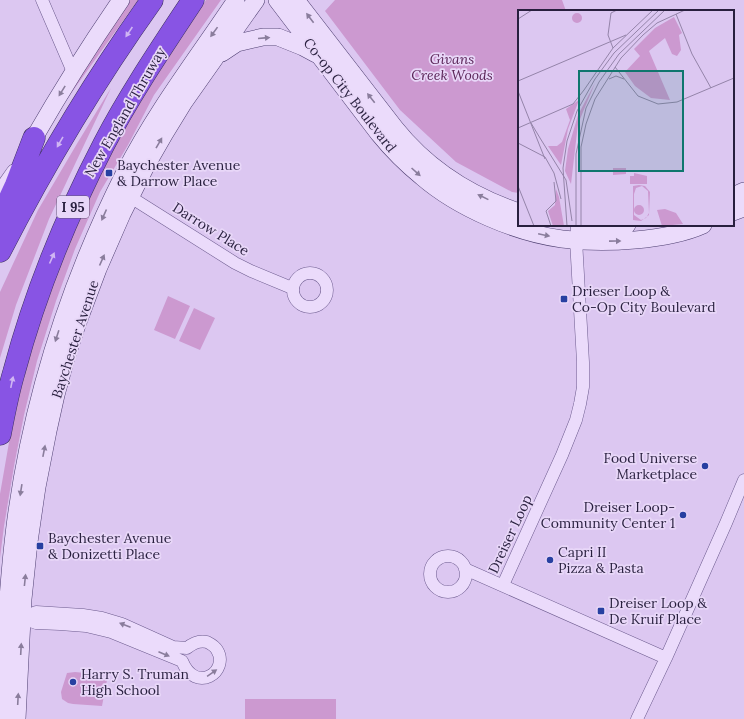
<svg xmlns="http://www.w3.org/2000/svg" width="744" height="719" viewBox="0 0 744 719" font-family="Lora,serif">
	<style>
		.green { fill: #cc99d0 }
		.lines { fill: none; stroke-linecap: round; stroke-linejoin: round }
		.minor-casing { stroke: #6c5b8e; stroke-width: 13 }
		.tertiary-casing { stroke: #6c5b8e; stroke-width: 16 }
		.secondary-casing { stroke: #4d3e70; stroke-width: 18 }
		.motorway-casing { stroke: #3b2f5c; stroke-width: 23 }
		.minor { stroke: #ebdbfb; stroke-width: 12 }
		.tertiary { stroke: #ebdbfb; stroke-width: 15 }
		.secondary { stroke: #ebdbfb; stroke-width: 17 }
		.motorway { stroke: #8854e4; stroke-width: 22 }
		.oneway { fill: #8a7d9c }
		.oneway2 { fill: #d0b6f3 }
		.poi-dot { fill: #2740a1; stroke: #e8d7f8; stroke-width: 1.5 }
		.labels { text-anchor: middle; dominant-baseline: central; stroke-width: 3.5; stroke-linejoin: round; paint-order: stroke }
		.shield { fill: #e8d7f8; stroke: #625676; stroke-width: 1 }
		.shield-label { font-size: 13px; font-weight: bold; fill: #281f3e }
		.park-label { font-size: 14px; font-style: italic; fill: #5b2558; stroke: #e8d7f8 }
		.street-label { font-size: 14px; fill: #281f3e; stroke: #e8d7f8 }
		.poi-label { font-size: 14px; fill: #281f3e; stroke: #e8d7f8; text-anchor: start }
		.inset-road { fill: none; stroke: #9484a9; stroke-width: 1 }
		.view { fill: #0f766e; fill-opacity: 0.15; stroke: #0f766e; stroke-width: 2 }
		.inset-edge { fill: none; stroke: #281f3e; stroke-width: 2 }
	</style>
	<rect width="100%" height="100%" fill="#dcc7f1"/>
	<path class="green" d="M130,0h8l-74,103 23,-41z
		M206,0h15l-67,95 -26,50 -28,47 -25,57 -19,52 -19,60 -13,54 -10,51 -10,60 -4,32v-64l15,-86 19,-69 19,-58 23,-58 35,-73 53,-86z
		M335,0h227l4,11h-47v182l-7,-1 -56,-30 -56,-52 -75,-99z
		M111,88l-62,131 -33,86 -16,53v-66l38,-82 40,-68z
		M168,296l22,10 -15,33 -21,-9z
		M194,308l21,10 -15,32 -21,-9z
		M75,672l10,1 22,7 -5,26 -29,-2 -5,-1 -6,-4 -1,-7 6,-19z
		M245,699h91v20h-91z"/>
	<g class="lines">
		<g class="minor-casing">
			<path id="minor" d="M42,0l31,72
				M124,193l111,70 16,8 41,17
				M293 290a17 17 0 1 1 34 0a17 17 0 1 1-34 0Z
				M430 574a18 18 0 1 1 36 0a18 18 0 1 1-36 0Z
				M465,569l201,89
				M503,585l59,-130 14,-35 4,-16 3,-17v-25l-7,-122 1,-15
				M16,617l6,1 14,5 24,1 26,2 25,6 71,29c14,34 48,10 35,-11 -2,-4 -6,-6 -10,-8 -8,-2 -14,1 -20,6l-14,-1 -51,-23 -20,-6 -19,-3 -47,-3 -14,6
				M637,719l29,-61 60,-135 18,-43"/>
		</g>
		<g class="tertiary-casing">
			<path id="tertiary" d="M0,192l14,-20"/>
		</g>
		<g class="secondary-casing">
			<path id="secondary" d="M277,0l102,134c13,16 27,30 43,43 36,31 94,56 140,62 23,3 50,3 73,1 23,-2 48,-6 68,-15
				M296,0l99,128c32,40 76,68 124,84
				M222,53l15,-10 26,-6h15l25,10 13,7
				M34,138c27,-47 56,-93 87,-138
				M733,196l11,-5
				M733,212l11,-4
				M585,225l10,1 32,-1
				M2,719c2,-64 5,-129 13,-193 16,-124 54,-243 110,-354 31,-61 73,-115 111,-172
				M17,719l6,-120 6,-57 8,-55 11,-56 8,-36 10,-37 12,-36 20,-53 24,-55 24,-48 19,-33 19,-31 72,-102"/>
		</g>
		<g class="motorway-casing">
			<path id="motorway" d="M0,220l16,-35 18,-47
				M0,251c45,-88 95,-171 152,-251
				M0,434c4,-21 8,-42 14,-62 21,-79 52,-155 90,-228 26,-50 58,-97 89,-144"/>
		</g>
		<use href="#minor" class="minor"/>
		<use href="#tertiary" class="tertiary"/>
		<use href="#secondary" class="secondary"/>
		<use href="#motorway" class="motorway"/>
	</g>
	<defs><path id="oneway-solid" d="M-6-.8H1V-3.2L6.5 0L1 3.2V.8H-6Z"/></defs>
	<g class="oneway">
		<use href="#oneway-solid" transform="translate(310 18) rotate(-127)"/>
		<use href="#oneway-solid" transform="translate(214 32) rotate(126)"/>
		<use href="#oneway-solid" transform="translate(264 38) rotate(-5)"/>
		<use href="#oneway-solid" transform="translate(62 91) rotate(122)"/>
		<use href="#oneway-solid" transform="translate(371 98) rotate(-128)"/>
		<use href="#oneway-solid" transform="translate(159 143) rotate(-60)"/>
		<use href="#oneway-solid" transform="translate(416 172) rotate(42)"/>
		<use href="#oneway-solid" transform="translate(483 197) rotate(-154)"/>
		<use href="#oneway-solid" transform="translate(104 215) rotate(114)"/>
		<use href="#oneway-solid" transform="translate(544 235) rotate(12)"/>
		<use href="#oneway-solid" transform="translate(615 241) rotate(-1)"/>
		<use href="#oneway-solid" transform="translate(102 260) rotate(-66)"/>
		<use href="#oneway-solid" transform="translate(57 336) rotate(108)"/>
		<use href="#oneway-solid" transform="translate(44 451) rotate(-79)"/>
		<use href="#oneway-solid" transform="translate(21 490) rotate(99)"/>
		<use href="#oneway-solid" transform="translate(25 580) rotate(-84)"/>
		<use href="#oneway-solid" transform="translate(125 625) rotate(-159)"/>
		<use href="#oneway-solid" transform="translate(21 649) rotate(-87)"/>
		<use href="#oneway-solid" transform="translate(164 654) rotate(23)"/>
		<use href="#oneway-solid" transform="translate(212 673) rotate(-35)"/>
		<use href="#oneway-solid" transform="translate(18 699) rotate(-87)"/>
	</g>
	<g class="oneway2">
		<use href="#oneway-solid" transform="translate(129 32) rotate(124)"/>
		<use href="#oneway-solid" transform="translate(60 142) rotate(120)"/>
		<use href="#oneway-solid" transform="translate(52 258) rotate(-66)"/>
		<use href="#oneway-solid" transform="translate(12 382) rotate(-78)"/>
	</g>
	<g class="poi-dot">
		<rect x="105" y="169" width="8" height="8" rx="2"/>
		<rect x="560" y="295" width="8" height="8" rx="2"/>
		<circle cx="705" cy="466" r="4"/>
		<circle cx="683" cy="515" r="4"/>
		<rect x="36" y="542" width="8" height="8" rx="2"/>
		<circle cx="550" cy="560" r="4"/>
		<rect x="597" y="607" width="8" height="8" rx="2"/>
		<circle cx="73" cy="682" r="4"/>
	</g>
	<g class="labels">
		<rect class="shield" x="57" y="196" width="32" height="22" rx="3"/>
		<g class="shield-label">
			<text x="73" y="207">I 95</text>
		</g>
		<g class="park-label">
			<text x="452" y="59">Givans<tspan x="452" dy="16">Creek Woods</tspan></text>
		</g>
		<g class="street-label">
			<text transform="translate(350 95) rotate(52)">Co-op City Boulevard</text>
			<text transform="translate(125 112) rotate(-60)">New England Thruway</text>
			<text transform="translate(211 229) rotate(32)">Darrow Place</text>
			<text transform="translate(75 339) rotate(-72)">Baychester Avenue</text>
			<text transform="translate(510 534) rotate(-65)">Dreiser Loop</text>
		</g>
		<g class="poi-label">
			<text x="117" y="165">Baychester Avenue<tspan x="117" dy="16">&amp; Darrow Place</tspan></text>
			<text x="572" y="291">Drieser Loop &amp;<tspan x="572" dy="16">Co-Op City Boulevard</tspan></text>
			<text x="697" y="458" text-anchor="end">Food Universe<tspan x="697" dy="16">Marketplace</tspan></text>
			<text x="675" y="507" text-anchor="end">Dreiser Loop-<tspan x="675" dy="16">Community Center 1</tspan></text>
			<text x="48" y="538">Baychester Avenue<tspan x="48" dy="16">&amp; Donizetti Place</tspan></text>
			<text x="558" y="552">Capri II<tspan x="558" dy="16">Pizza &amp; Pasta</tspan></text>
			<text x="609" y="603">Dreiser Loop &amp;<tspan x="609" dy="16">De Kruif Place</tspan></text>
			<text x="81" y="674">Harry S. Truman<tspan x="81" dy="16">High School</tspan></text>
		</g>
	</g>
	<g transform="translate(518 10)">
		<rect width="216" height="216" fill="#dcc7f1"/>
		<path d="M54 8a5 5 0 1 1 10 0a5 5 0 1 1-10 0ZM156,7l8,16 -3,2 2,15 -4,6 -5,-2 -7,-16 -16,13 21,49 -19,-2 -16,-12 -10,-14 15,-16 -6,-7 21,-21zM77,73l-17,41 -7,60 -6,-13 3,-22 10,-34zM61,90l-11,29 -7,36 -13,-19h9l5,-4 8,-22 -4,-11zM95,158h13v6l-13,1zM116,163l13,3v8h-17v-8h4zM121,175l6,1 5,6 -1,23 -8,6 -8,-1v-34zM124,176l6,5 1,22 -3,5 -5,2 -7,-5v-21l2,-6zM38,179l3,8 5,29h-11l-5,-15 7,-6zM116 200a5 5 0 1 1 10 0a5 5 0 1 1-10 0ZM147,199l11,4 7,11 -21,2 -5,-16z" fill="#cc99d0" fill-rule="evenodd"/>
		<path class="inset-road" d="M158,4l16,40 19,34M0,9l14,-9M95,38l-5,-13 3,-22 6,-3M97,57l23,29 20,8 19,-2 57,-24M91,69l7,-3 8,3M0,71l108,-46M66,80l29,-42 40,-38M0,81l27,68M13,113l9,15M0,118l55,-24 11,-14M22,128l26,42 6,41M0,133l27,14M27,147l9,16 7,26M0,176l16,40M33,216l-5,-15 10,-10 -2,-19M49,216l-4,-58 4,-27 10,-30 18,-32 19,-26 45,-43M58,216v-72l10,-46 13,-26 20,-28 46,-44M63,216v-79l5,-23 9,-25 26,-41 22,-23 14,-12 28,-13"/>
		<path class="view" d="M61,61h104v100h-104z"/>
		<rect width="216" height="216" class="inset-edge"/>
	</g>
</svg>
